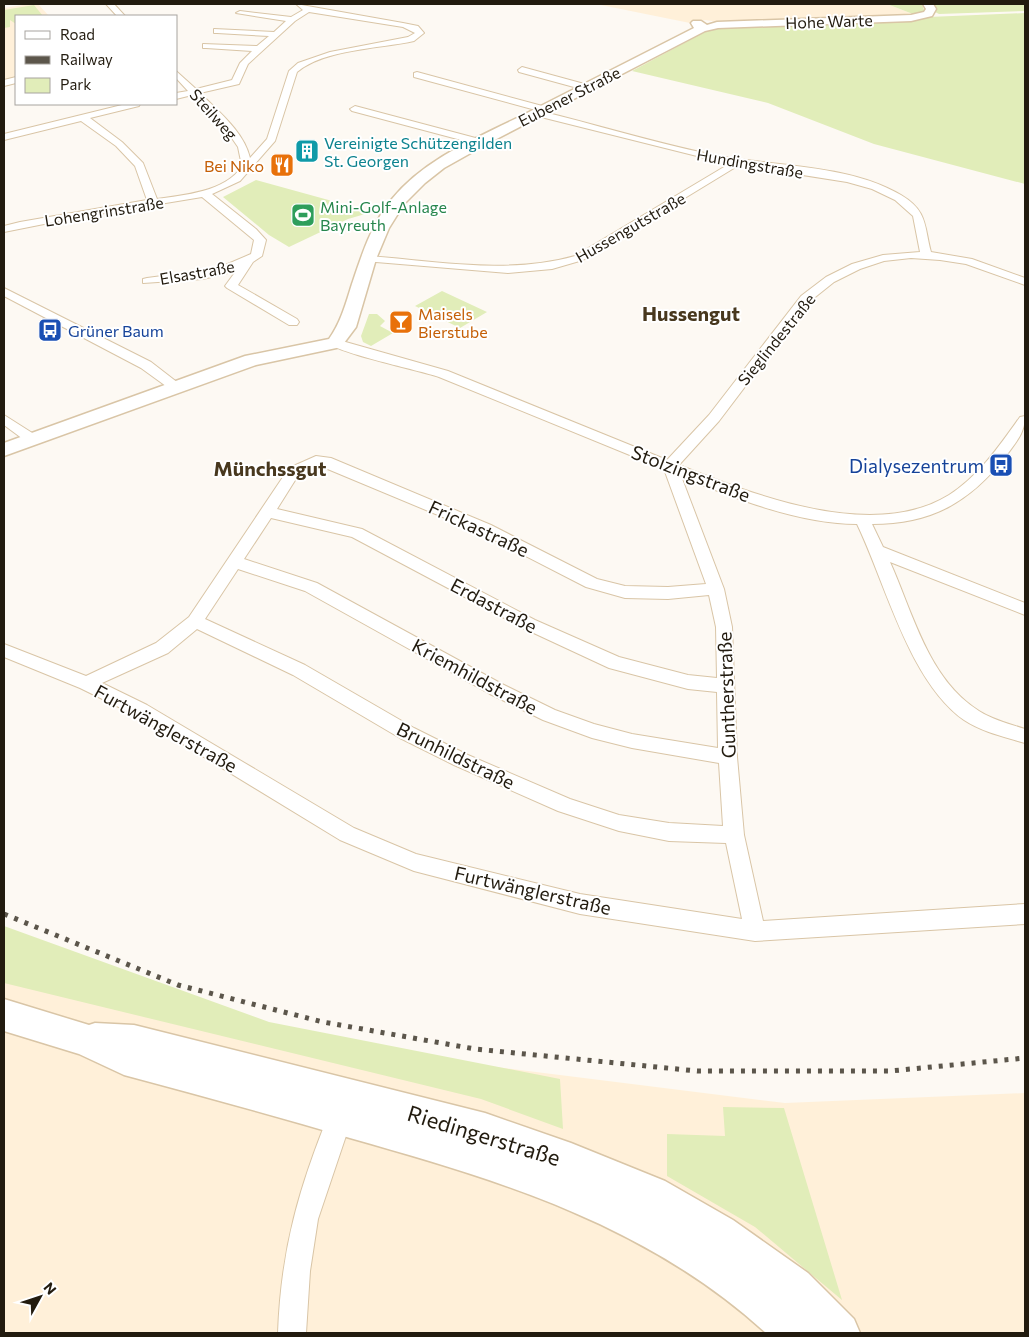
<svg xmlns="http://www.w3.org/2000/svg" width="1029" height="1337" viewBox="0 0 1029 1337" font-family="Commissioner,sans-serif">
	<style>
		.built { fill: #fff0d9 }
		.green { fill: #e1edb9 }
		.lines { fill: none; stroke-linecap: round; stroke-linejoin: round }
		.street-casing { stroke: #d9c5a6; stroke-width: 2 }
		.secondary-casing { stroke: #d9c5a6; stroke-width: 3 }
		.street { fill: #fff; fill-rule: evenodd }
		.secondary { fill: #fff; fill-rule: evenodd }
		.rail-far1 { stroke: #5c564b; stroke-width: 4; stroke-dasharray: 2.5 5.5; stroke-linecap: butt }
		.rail { stroke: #5c564b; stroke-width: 5; stroke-dasharray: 4 7; stroke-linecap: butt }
		.labels { text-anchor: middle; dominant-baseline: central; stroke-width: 4; stroke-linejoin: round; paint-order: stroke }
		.far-street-label { font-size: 16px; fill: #221b0f; stroke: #fff }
		.far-culture-label { font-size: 16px; fill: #0d838f; stroke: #fff; text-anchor: start }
		.far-food-label { font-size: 16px; fill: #c56008; stroke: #fff; text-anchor: end }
		.far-leisure-label { font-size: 16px; fill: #27864d; stroke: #fff; text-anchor: start }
		.far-transit-label { font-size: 16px; fill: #164399; stroke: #fff; text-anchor: start }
		.transit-label { font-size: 19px; fill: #164399; stroke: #fff; text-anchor: end }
		.street-label { font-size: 19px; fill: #221b0f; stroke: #fff }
		.far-district-label { font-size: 20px; font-weight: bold; fill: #48381e; stroke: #fff }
		.neighbourhood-label { font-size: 20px; font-weight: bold; fill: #48381e; stroke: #fff }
		.near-street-label { font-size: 22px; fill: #221b0f; stroke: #fff }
	</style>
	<rect width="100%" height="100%" fill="#fdf9f3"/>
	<path class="built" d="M29,4h9l11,12h-33v63l-12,3v-74z
		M596,4h291l31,12 -194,7 -19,-3 -15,3z
		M4,955l301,88 480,60 240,-10v240h-1021z"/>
	<path class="green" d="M887,4h35l3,9 -7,3z
		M930,4h95v7l-86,3 -4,-2z
		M34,5l9,11h-27v8l-6,-4v7l-6,1v-18z
		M1025,13v171l-151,-40 -106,-41 -136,-32 84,-45z
		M256,180l116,32 -24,7 -59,28 -20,-12 -46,-38z
		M442,291l45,21 -27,16 -45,-22z
		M369,314h8l8,7 -5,5 13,7 -22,13 -8,-4 -2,-6z
		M4,926l265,96 291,57 3,50 -82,-30 -477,-116z
		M723,1107l61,1 58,192 -87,-73 -88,-51v-42l58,2z"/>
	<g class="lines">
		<g class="street-casing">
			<path id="street" d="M106,4h8l11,12h-8z
				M296,4l107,19 15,3 6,7 -10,8c-35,8 -90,8 -117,31l-22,69 -35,40 -28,13 44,35 10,11 -4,16 -9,6 -15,23 59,34 2,3 -2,3h-8l-62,-37 -2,-2 11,-15 -33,8 -60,4v-4l4,-1 69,-9 35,-15 3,-14 -52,-43 -133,22 -65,13v-6l16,-4 127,-22 -12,-34 -19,-20 -35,-25 -77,19v-6l122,-30h14l-1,2 -49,12 32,24 21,21 14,36c27,-4 69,-7 85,-33l-4,-19 -11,-16 -35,-36 -16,4v-6l12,-2 -12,-13v-7l20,18 36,-9 8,-17 12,-12 -46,-3h-3v-4l54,2 12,-10 -52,-3h-3v-4l60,3 12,-11 -50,-8 4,-2 51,6 12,-7zM309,12l94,15 12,6 -7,4 -78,15 -32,11 -9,8 -22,68 -17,19c-6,-26 -31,-46 -50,-65l39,-9 9,-20 47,-43z
				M522,67l66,18 1,2 -4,3 -66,-18 -1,-2z
				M417,72l129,35 2,2 -5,3 -129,-35v-4z
				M16,77v6l-12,3v-6z
				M355,106l128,34 2,2 -5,3 -128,-34 -2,-2z
				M536,110c58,14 115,32 173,44 61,13 138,9 192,41 27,16 23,31 30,57l41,7 53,19v7l-59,-21 -26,-4 -29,-2 -27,3 -24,8 -26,13 -25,20 -90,119 -40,44c75,30 194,77 270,30 30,-19 51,-50 71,-78l5,-1c0,17 -9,26 -19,40 -36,46 -74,68 -134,68l11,23 142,56v12l-135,-53c23,51 38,117 89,149 14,9 31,13 46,18v14c-20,-6 -43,-11 -61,-23 -55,-39 -78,-136 -107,-196 -57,0 -124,-26 -176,-48l43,113 8,38 5,130 7,78 19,86 262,-17v20l-270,17 -175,-27 -166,-43 -74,-31 -205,-125 -55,-27 -76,-31v-13l82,32 70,-33 33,-26 100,-149 27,-12 15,2 160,67 106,54 28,7 43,1 38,-3 -42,-115 -225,-92c-20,-7 -102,-24 -110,-34l6,-4 113,32 219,89 42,-45 92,-119 25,-19 26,-13 31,-9 37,-3 -7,-36 -18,-16 -23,-11 -25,-7 -108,-17 -156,95 -31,9 -44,4 -144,-12 -2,-2 6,-3c68,5 140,19 207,0l154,-92 -196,-49v-4zM318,465l163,68 105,54 39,11 43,1 41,-4 7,32 1,51 -29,-3 -69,-18 -84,-37 -173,-91 -85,-20 22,-35zM271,518l81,19 171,91 86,40 79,21 29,3 1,56 -86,-14 -38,-10 -39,-14 -53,-26 -185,-101 -73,-24zM238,569l67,22 185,103 53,26 49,18 40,10 87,15 4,63 -54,-3 -50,-8 -49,-16 -102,-44 -54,-27 -109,-63 -100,-46zM197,629l96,46 107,63 54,27 104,46 61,20 50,10 57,2 16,76 -162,-25 -164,-40 -62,-26 -207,-123 -45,-22 66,-30z
				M4,288l147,74 31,24 -2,3h-10l-29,-21 -137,-72z
				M4,415l33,21 2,3 -2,3h-10l-23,-17z
				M340,1106l9,3 3,9 -34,101 -8,52 -4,62h-28c3,-84 21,-146 53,-224z"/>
		</g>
		<g class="secondary-casing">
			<path id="secondary" d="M923,4h10l3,5 -4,7 -21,5 -193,7 -13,3 -220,114 -41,23 -19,15 -21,21 -15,24 -13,31 -20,68 -15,20 -85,18 -252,91v-13l241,-87 84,-17c12,-17 17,-36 23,-55 10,-30 20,-61 40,-85 34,-42 90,-63 137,-87 55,-28 110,-56 165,-84l-3,-5 2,-2h8l6,4 10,-3 194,-7 13,-3 2,-3z
				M4,999l85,26 6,-2 39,2 351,88 86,30 94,38 68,39 75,53 46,46 6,14h-94c-120,-109 -264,-152 -416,-195 -75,-22 -151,-43 -226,-63l-45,-21 -75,-23z"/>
		</g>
		<use href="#street" class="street"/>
		<use href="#secondary" class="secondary"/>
		<path class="rail-far1" d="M4,914l2,1"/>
		<path class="rail" d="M4,914l174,71 145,37 152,27 222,22h193l135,-13"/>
	</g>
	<defs>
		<g id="building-square" transform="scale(1.25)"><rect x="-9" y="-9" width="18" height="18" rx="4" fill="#0f9aa8" stroke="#fff"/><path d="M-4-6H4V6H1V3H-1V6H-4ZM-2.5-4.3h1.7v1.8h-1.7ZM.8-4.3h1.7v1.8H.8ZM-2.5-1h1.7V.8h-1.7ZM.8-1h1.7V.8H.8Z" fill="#fff"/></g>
		<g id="restaurant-square" transform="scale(1.25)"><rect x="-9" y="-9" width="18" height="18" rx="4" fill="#e8710a" stroke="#fff"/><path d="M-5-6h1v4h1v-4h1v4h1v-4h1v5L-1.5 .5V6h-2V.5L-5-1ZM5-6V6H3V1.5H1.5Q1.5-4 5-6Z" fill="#fff"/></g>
		<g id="stadium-square" transform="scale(1.25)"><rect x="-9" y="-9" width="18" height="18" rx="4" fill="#2e9e5b" stroke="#fff"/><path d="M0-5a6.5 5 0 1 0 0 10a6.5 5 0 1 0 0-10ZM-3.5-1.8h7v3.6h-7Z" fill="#fff"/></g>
		<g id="bar-square" transform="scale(1.25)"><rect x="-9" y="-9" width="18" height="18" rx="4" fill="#e8710a" stroke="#fff"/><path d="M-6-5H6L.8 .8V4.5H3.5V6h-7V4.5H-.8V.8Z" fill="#fff"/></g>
		<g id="bus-square" transform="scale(1.25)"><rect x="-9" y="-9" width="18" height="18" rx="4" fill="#1a4fb4" stroke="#fff"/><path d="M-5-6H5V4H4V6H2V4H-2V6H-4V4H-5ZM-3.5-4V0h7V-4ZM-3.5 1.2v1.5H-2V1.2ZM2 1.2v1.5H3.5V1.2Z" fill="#fff"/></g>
	</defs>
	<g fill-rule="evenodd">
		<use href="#building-square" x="307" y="151"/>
		<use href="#restaurant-square" x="282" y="165"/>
		<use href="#stadium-square" x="303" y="215"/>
		<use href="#bar-square" x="401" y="322"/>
		<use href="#bus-square" x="50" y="330"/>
		<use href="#bus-square" x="1001" y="465"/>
	</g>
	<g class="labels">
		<g class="far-street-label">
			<text transform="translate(829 21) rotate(-2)">Hohe Warte</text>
			<text transform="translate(569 96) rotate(-27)">Eubener Straße</text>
			<text transform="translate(214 114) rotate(48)">Steilweg</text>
			<text transform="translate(750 163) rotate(10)">Hundingstraße</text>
			<text transform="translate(104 211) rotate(-9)">Lohengrinstraße</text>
			<text transform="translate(630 227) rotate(-30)">Hussengutstraße</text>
			<text transform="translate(197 272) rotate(-10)">Elsastraße</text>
			<text transform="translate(776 339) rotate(-51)">Sieglindestraße</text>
		</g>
		<g class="far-culture-label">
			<text x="324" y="142">Vereinigte Schützengilden<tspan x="324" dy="18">St. Georgen</tspan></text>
		</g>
		<g class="far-food-label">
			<text x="264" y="165">Bei Niko</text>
			<text x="418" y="313" text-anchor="start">Maisels<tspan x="418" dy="18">Bierstube</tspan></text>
		</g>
		<g class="far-leisure-label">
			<text x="320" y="206">Mini-Golf-Anlage<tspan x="320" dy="18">Bayreuth</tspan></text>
		</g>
		<g class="far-transit-label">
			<text x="68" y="330">Grüner Baum</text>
		</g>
		<g class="transit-label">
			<text x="984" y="465">Dialysezentrum</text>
		</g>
		<g class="street-label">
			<text transform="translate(691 473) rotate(21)">Stolzingstraße</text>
			<text transform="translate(479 528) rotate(25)">Frickastraße</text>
			<text transform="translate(494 605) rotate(28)">Erdastraße</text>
			<text transform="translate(475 676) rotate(28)">Kriemhildstraße</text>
			<text transform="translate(726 695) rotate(-92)">Guntherstraße</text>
			<text transform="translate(166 728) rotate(29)">Furtwänglerstraße</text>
			<text transform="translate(456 755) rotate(26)">Brunhildstraße</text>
			<text transform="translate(533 890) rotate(13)">Furtwänglerstraße</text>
		</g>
		<g class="far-district-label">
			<text x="691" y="313">Hussengut</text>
		</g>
		<g class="neighbourhood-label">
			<text x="270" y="468">Münchssgut</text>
		</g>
		<g class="near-street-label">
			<text transform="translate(484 1135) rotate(17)">Riedingerstraße</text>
		</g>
	</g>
	<rect width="1029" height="1337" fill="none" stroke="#221b0f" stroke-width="10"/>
	<rect x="15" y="15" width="162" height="90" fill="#ffffff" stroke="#a7a49f"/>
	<rect x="25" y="31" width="25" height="8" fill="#ffffff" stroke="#a7a49f"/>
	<text x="60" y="40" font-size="15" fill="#221b0f">Road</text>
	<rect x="25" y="56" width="25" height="8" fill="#5c564b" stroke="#a7a49f"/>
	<text x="60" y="65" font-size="15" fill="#221b0f">Railway</text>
	<rect x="25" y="78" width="25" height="15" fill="#e1edb9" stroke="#a7a49f"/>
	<text x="60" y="90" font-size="15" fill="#221b0f">Park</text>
	<g transform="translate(40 1297) rotate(50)" stroke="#ffffff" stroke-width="4" paint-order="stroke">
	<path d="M0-4L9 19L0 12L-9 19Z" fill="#221b0f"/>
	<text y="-8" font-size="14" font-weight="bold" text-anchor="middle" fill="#221b0f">N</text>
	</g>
</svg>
